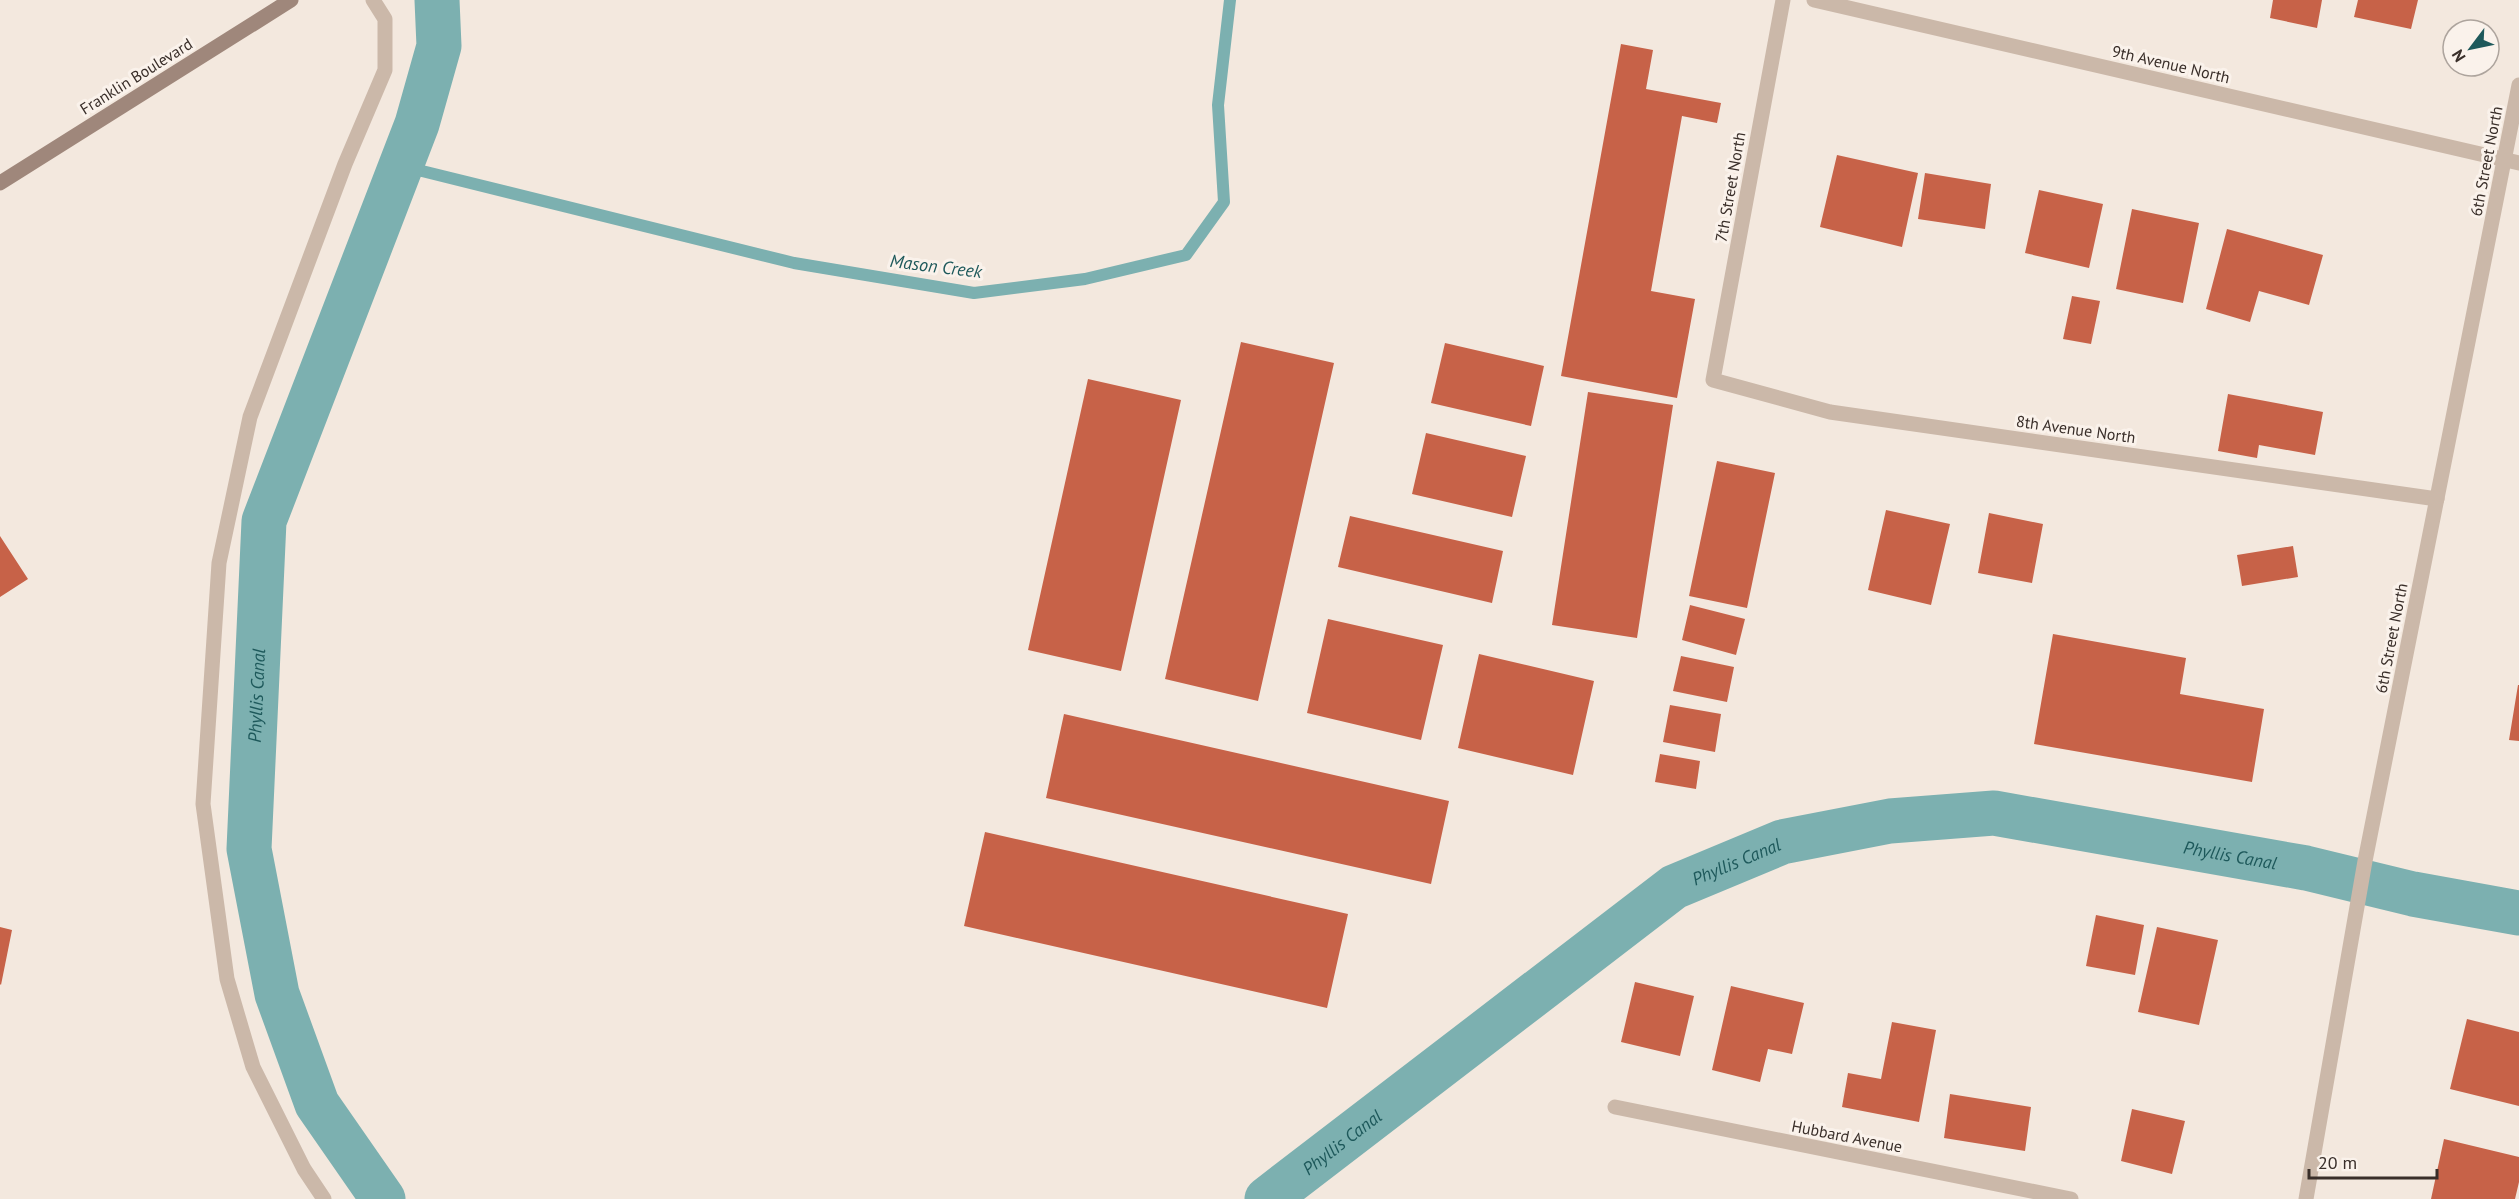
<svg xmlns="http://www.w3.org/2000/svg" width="2519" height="1199" viewBox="0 0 2519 1199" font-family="'PT Sans',sans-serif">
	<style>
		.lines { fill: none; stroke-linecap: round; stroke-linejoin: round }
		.stream { stroke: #7cb0b0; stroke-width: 12 }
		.canal { stroke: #7cb0b0; stroke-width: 45 }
		.building { fill: #c76248 }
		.service { stroke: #cbb8a9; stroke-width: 15 }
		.minor { stroke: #cbb8a9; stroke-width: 15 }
		.tertiary { stroke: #cbb8a9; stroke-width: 15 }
		.secondary { stroke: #9f877b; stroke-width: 15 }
		.labels { text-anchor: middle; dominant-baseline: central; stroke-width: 6; stroke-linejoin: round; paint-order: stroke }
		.street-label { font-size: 16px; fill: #392e29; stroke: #faf2eb }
		.water-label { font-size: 18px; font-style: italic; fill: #1e595b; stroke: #faf2eb }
	</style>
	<rect width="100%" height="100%" fill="#f3e8de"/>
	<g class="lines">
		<path class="stream" d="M422,171l372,92 180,30 111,-14 101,-24 38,-53 -6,-97 12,-105"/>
		<g class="canal">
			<path id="s1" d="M383,1199l-66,-95 -40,-110 -28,-145 15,-328 153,-397 22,-78 -2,-46"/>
			<path id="s2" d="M1267,1199l407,-312 108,-45 108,-21 104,-8 312,55 107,26 106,19"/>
		</g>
	</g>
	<path class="building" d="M2273,0h49l-5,28 -47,-10z
		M2358,0h60l-7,29 -57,-12z
		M1621,44l32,6 -7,39 75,14 -4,20 -35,-7 -31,175 44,8 -18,99 -116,-22z
		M1837,155l81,18 -16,74 -82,-20z
		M1925,173l66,11 -6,45 -67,-10z
		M2039,190l64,14 -14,64 -64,-15z
		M2132,209l67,14 -16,80 -67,-14z
		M2227,229l96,26 -14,50 -50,-14 -9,31 -44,-13z
		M2072,296l28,5 -9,43 -28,-5z
		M1241,342l93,21 -76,338 -93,-22z
		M1445,343l99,23 -13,60 -100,-23z
		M1088,379l93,21 -60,271 -93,-21z
		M1588,392l85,13 -36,233 -85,-13z
		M2228,394l95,18 -8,43 -56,-10 -2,13 -39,-7z
		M1426,433l100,23 -14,61 -100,-23z
		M1717,461l58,12 -28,135 -58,-12z
		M1886,510l64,14 -19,81 -63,-15z
		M1989,513l54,11 -11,59 -54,-10z
		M1350,516l153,35 -11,52 -154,-36z
		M0,536l28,43 -28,18z
		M2293,546l5,31 -56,9 -5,-31z
		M1690,605l55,14 -9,36 -54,-15z
		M1328,619l115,26 -22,95 -114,-27z
		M2053,634l133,24 -6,36 84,15 -12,73 -218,-38z
		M1479,654l115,27 -21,94 -115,-27z
		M1681,656l53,11 -7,35 -54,-11z
		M2518,685h1v56l-10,-1z
		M1670,705l51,9 -6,38 -52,-10z
		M1064,714l385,87 -18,83 -385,-86z
		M1660,754l40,7 -4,28 -41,-7z
		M985,832l363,82 -21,94 -363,-82z
		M2096,915l48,10 -9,50 -49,-9z
		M0,927l12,3 -11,55 -1,-1z
		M2157,927l61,13 -19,85 -61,-13z
		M1635,982l59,14 -14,60 -59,-14z
		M1731,986l73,17 -12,51 -24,-5 -8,33 -48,-12z
		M2467,1019l52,13v74l-69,-17z
		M1892,1022l44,8 -17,92 -77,-15 6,-34 33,6z
		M1950,1094l81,13 -6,44 -81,-13z
		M2132,1109l53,12 -13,53 -51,-13z
		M2444,1139l75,18v25l-4,17h-84z"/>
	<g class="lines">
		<path class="service" d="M1615,1107l456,92
			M324,1199l-20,-30 -51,-102 -26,-88 -24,-175 16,-241 31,-146 95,-253 40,-94v-51l-12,-19"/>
		<path class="minor" d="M1783,0l-70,380 117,32 607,87
			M1814,0l705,163"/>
		<path class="tertiary" d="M2306,1199l59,-338 154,-776"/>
		<path class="secondary" d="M0,183l291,-183"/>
	</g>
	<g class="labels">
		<g class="street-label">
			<text transform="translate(2171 64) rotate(13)">9th Avenue North</text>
			<text transform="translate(136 76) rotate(-32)">Franklin Boulevard</text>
			<text transform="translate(2486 161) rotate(-79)">6th Street North</text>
			<text transform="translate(1730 187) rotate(-80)">7th Street North</text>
			<text transform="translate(2076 429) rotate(8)">8th Avenue North</text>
			<text transform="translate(2391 638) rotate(-79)">6th Street North</text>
			<text transform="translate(1847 1136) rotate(11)">Hubbard Avenue</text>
		</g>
		<g class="water-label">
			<text transform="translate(936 266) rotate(7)">Mason Creek</text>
			<text stroke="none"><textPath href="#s1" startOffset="534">Phyllis Canal</textPath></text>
			<text stroke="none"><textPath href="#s2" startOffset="1084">Phyllis Canal</textPath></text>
			<text stroke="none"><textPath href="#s2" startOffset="580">Phyllis Canal</textPath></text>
			<text stroke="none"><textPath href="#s2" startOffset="94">Phyllis Canal</textPath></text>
		</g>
	</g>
	<g transform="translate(2471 48) rotate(238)"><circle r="28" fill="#faf2eb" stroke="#ada49d" stroke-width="1.5"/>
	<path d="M0-4.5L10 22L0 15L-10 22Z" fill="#1e595b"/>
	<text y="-9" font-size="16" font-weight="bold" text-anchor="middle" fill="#392e29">N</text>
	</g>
	<path d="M2309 1169v9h128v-9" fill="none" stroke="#392e29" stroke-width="3"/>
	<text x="2318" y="1169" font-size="18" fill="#392e29" stroke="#faf2eb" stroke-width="4.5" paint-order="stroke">20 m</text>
</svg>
